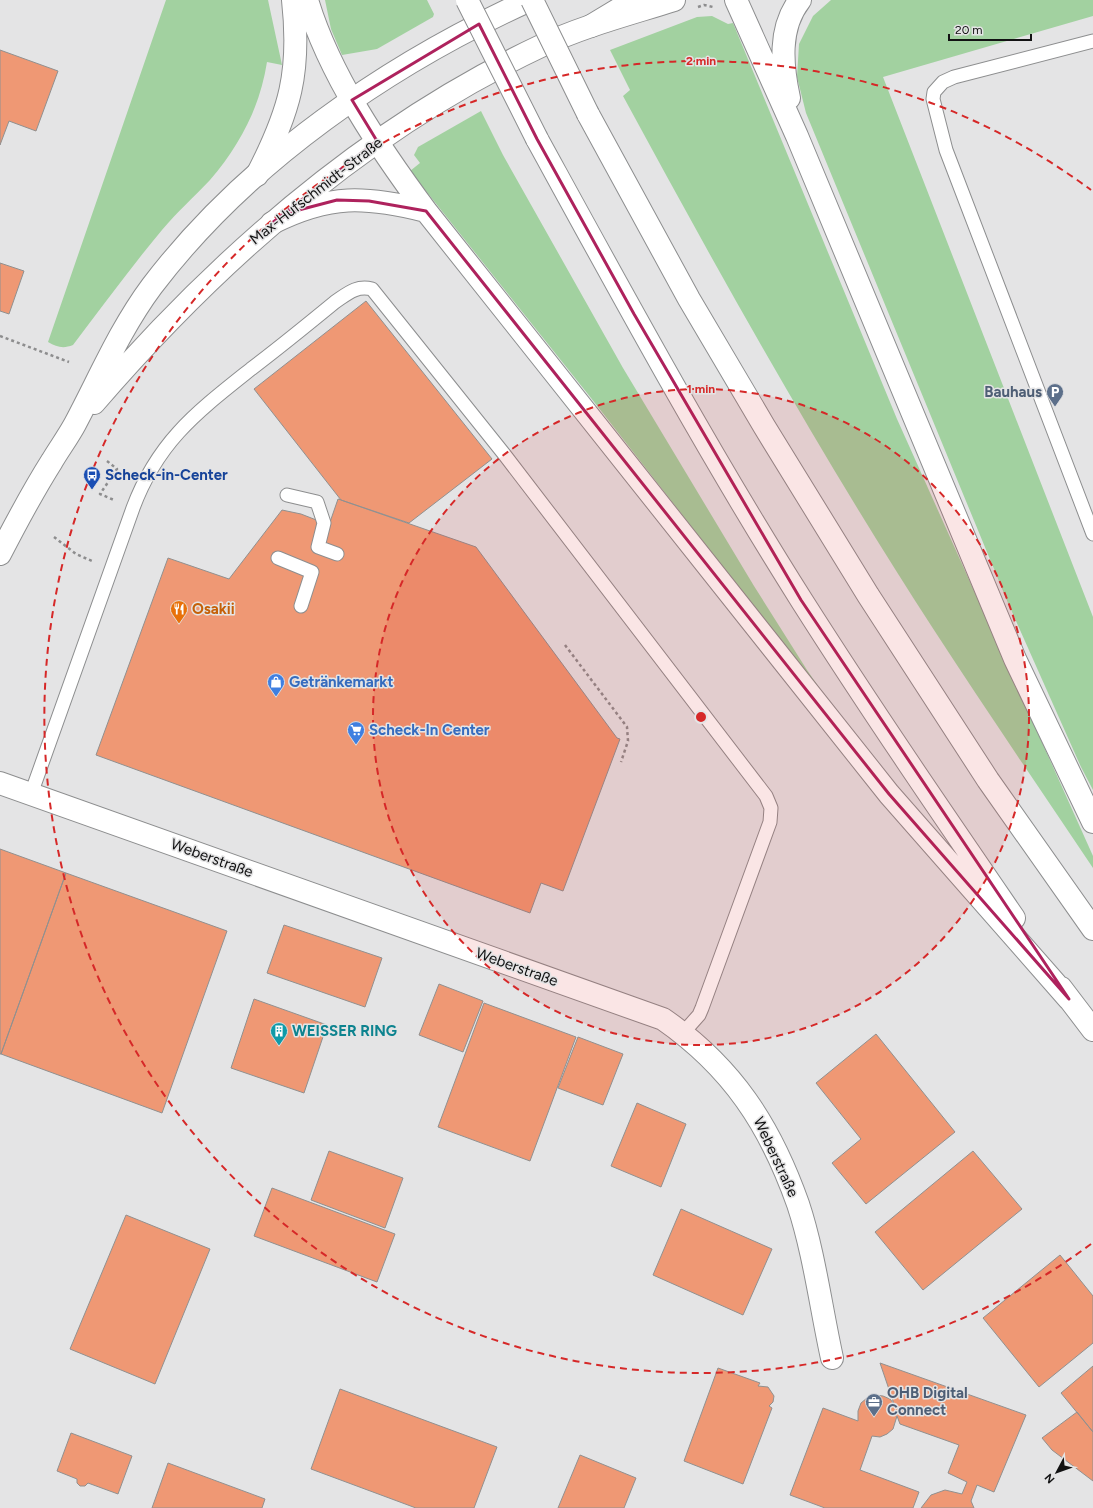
<svg xmlns="http://www.w3.org/2000/svg" width="1093" height="1508" viewBox="0 0 1093 1508" font-family="Figtree,sans-serif">
	<style>
		.green { fill: #a2d1a0 }
		.building { fill: #ef9874; stroke: #91908f }
		.lines { fill: none; stroke-linecap: round; stroke-linejoin: round }
		.service-casing { stroke: #8d8e8f; stroke-width: 15 }
		.minor-casing { stroke: #8d8e8f; stroke-width: 24 }
		.tertiary-casing { stroke: #8d8e8f; stroke-width: 24 }
		.motorway-casing { stroke: #8d8e8f; stroke-width: 24 }
		.path { stroke: #8d8d8e; stroke-width: 2.5; stroke-dasharray: 3 3; stroke-linecap: butt }
		.service { stroke: #fff; stroke-width: 13 }
		.minor { stroke: #fff; stroke-width: 22 }
		.tertiary { stroke: #fff; stroke-width: 22 }
		.motorway { stroke: #fff; stroke-width: 22 }
		.motorway-bridge-casing { stroke: #8d8e8f; stroke-width: 24; stroke-linecap: butt }
		.motorway-bridge { stroke: #fff; stroke-width: 22 }
		.marked { fill: none; stroke: #ae225d; stroke-width: 3; stroke-linejoin: round }
		.ring { fill: none; stroke: #d62828; stroke-width: 2; stroke-dasharray: 7 5 }
		.labels { text-anchor: middle; dominant-baseline: central; stroke-width: 3; stroke-linejoin: round; paint-order: stroke }
		.street-label { font-size: 15px; fill: #121213; stroke: #e4e4e5 }
		.service-label { font-size: 15px; font-weight: bold; fill: #4e5e75; stroke: #e4e4e5; text-anchor: end }
		.transit-label { font-size: 15px; font-weight: bold; fill: #164399; stroke: #e4e4e5; text-anchor: start }
		.food-label { font-size: 15px; font-weight: bold; fill: #c56008; stroke: #e4e4e5; text-anchor: start }
		.shop-label { font-size: 15px; font-weight: bold; fill: #366cbe; stroke: #e4e4e5; text-anchor: start }
		.culture-label { font-size: 15px; font-weight: bold; fill: #0d838f; stroke: #e4e4e5; text-anchor: start }
		.centre { fill: #d62828; stroke: #e4e4e5; stroke-width: 2 }
		.ring-label { font-size: 12px; text-anchor: middle; font-weight: bold; fill: #d62828; stroke: #e4e4e5; stroke-width: 3; stroke-linejoin: round; paint-order: stroke }
	</style>
	<rect width="100%" height="100%" fill="#e4e4e5"/>
	<path class="green" d="M166,0h102l14,65 -15,-3c-7,45 -27,83 -57,118 -16,17 -33,32 -48,50 -31,37 -60,77 -89,115 -10,4 -16,2 -25,-3z
		M325,0h102l7,14 -1,3 -56,32 -35,6 -11,-26z
		M831,0h262v16l-210,61 210,540v173l-12,-23 -73,-164 -202,-490 -9,-36 2,-33 14,-28z
		M712,16l16,8 5,-1 164,396 196,437v12c-53,-79 -107,-158 -159,-238 -112,-172 -213,-353 -311,-534l7,-6 -20,-40 87,-33z
		M481,111l22,44 120,213 131,218 53,84 29,42 -245,-314 -181,-227 10,-8 -6,-8 4,-8z"/>
	<path class="building" d="M0,50l58,21 -22,60 -27,-10 -9,24z
		M0,263l24,8 -15,43 -9,-3z
		M366,301l126,158 -83,64 -68,-23 -87,-111z
		M338,499l138,48 141,191 3,1 -57,152 -22,-8 -11,30 -434,-158 72,-197 61,21 53,-69 19,4 28,11z
		M0,849l66,24 -65,181h-1z
		M66,873l161,58 -65,182 -161,-59z
		M284,925l98,33 -17,49 -98,-34z
		M439,984l44,17 -20,51 -44,-17z
		M254,999l73,26 -23,68 -73,-25z
		M484,1003l92,34 -46,124 -92,-34z
		M876,1034l79,98 -89,72 -34,-41 29,-24 -45,-56z
		M578,1037l45,17 -20,51 -45,-17z
		M637,1103l49,21 -25,63 -50,-21z
		M329,1151l74,27 -18,50 -74,-28z
		M973,1151l49,58 -99,81 -48,-58z
		M272,1188l123,46 -18,48 -123,-46z
		M681,1209l91,40 -29,66 -90,-40z
		M126,1215l84,34 -55,135 -85,-35z
		M1060,1255l33,41v47l-54,44 -56,-69z
		M880,1363l146,52 -32,77 -17,-7 -6,16 3,7h-53l10,-13 14,-5 17,4 5,-12 -19,-9 11,-28 -59,-21 -3,-8 -4,13 -6,5 -7,3 -8,-1 -12,34 59,22 -6,16h-88l-35,-13 33,-87 35,13v-10l3,-8 6,-5 7,-3 9,1 7,3 4,5z
		M1093,1366v66l-32,-39z
		M718,1368l42,15 -2,3 10,1 6,9 -1,6 -4,4 3,2 -29,76 -59,-23z
		M340,1389l157,58 -23,61h-58l-105,-39z
		M1077,1412l16,20v49l-41,-31 -10,-12z
		M71,1433l61,23 -14,38 -30,-11 -3,3h-5l-3,-3v-4l-20,-8z
		M580,1455l56,23 -12,30h-66z
		M168,1463l97,36 -3,9h-110z"/>
	<g class="lines">
		<g class="service-casing">
			<path id="service" d="M1093,41l-139,36 -11,5 -9,10 -1,7 13,51 147,384
				M287,495l30,7 7,21 -6,24 19,7
				M278,558l34,14 -11,34
				M31,794l102,-286c25,-67 64,-96 118,-139 29,-22 56,-44 84,-67 12,-8 21,-17 37,-13l132,165 262,342 5,12 -1,14 -68,186 -3,7 -16,18"/>
		</g>
		<g class="minor-casing">
			<path id="minor" d="M0,783l663,236c69,48 107,106 135,185 16,48 23,104 34,154"/>
		</g>
		<g class="tertiary-casing">
			<path id="tertiary" d="M94,403c125,-145 273,-275 447,-357 42,-20 89,-32 133,-46
				M0,554c16,-31 33,-63 52,-93 7,-12 16,-24 23,-37 25,-47 45,-95 77,-138 95,-125 237,-222 378,-286"/>
		</g>
		<g class="motorway-casing">
			<path id="motorway" d="M307,0c22,74 73,149 119,211l463,583 180,205
				M736,0l61,136 218,523 78,163
				M591,26l43,-26
				M789,98c-7,-32 -11,-70 11,-98
				M588,114l101,185 75,127 104,169 120,185 105,149
				M537,139c85,155 170,312 265,462 68,107 140,212 212,317
				M257,175c33,-64 44,-103 36,-175
				M272,223c58,-29 93,-27 154,-12
				M1061,988l32,42"/>
		</g>
		<path class="path" d="M698,7l6,-2 9,2
			M0,336l69,26
			M107,461l10,8 -17,25 14,6
			M54,537l22,17 16,7
			M565,645l62,82 1,14 -7,21"/>
		<use href="#service" class="service"/>
		<use href="#minor" class="minor"/>
		<use href="#tertiary" class="tertiary"/>
		<use href="#motorway" class="motorway"/>
		<g class="motorway-bridge-casing">
			<path id="motorway-bridge" d="M467,0l70,139
				M532,0l56,114"/>
		</g>
		<use href="#motorway-bridge" class="motorway-bridge"/>
	</g>
	<path class="marked" d="M479,24l58,115 97,175 167,286 268,399 -180,-205 -463,-583 -57,-10 -32,-1 -42,11 -23,12 105,-82 -25,-41z"/>
	<circle cx="701" cy="717" r="328" fill="#d62828" fill-opacity=".12"/>
	<g class="ring">
		<circle cx="701" cy="717" r="328"/>
		<path d="M1091 1244A656 656 0 1 1 1091 190"/>
	</g>
	<defs>
		<g id="parking-pin" transform="scale(0.9)"><path d="M0 17L-7.5 6A9.5 9.5 0 1 1 7.5 6Z" fill="#5c6f8a" stroke="#e4e4e5"/><path d="M-3.5-5.5H1a3.5 3.5 0 0 1 0 7H-1V5.5H-3.5ZM-1-3.4V-.6H.8a1.4 1.4 0 0 0 0-2.8Z" fill="#fff"/></g>
		<g id="bus-pin" transform="scale(0.9)"><path d="M0 17L-7.5 6A9.5 9.5 0 1 1 7.5 6Z" fill="#1a4fb4" stroke="#e4e4e5"/><path d="M-5-6H5V4H4V6H2V4H-2V6H-4V4H-5ZM-3.5-4V0h7V-4ZM-3.5 1.2v1.5H-2V1.2ZM2 1.2v1.5H3.5V1.2Z" fill="#fff"/></g>
		<g id="restaurant-pin" transform="scale(0.9)"><path d="M0 17L-7.5 6A9.5 9.5 0 1 1 7.5 6Z" fill="#e8710a" stroke="#e4e4e5"/><path d="M-5-6h1v4h1v-4h1v4h1v-4h1v5L-1.5 .5V6h-2V.5L-5-1ZM5-6V6H3V1.5H1.5Q1.5-4 5-6Z" fill="#fff"/></g>
		<g id="shop-pin" transform="scale(0.9)"><path d="M0 17L-7.5 6A9.5 9.5 0 1 1 7.5 6Z" fill="#3f7fe0" stroke="#e4e4e5"/><path d="M-5-2.5h2.3a2.7 3.5 0 0 1 5.4 0H5L5.5 6h-11ZM-1.5-2.5h3a1.5 2.3 0 0 0-3 0Z" fill="#fff"/></g>
		<g id="supermarket-pin" transform="scale(0.9)"><path d="M0 17L-7.5 6A9.5 9.5 0 1 1 7.5 6Z" fill="#3f7fe0" stroke="#e4e4e5"/><path d="M-6-5.5h2.5l.6 2H6L4.5 2H-2.5L-4.4-4H-6ZM-1.5 3.2a1.3 1.3 0 1 0 .1 0ZM3 3.2a1.3 1.3 0 1 0 .1 0Z" fill="#fff"/></g>
		<g id="building-pin" transform="scale(0.9)"><path d="M0 17L-7.5 6A9.5 9.5 0 1 1 7.5 6Z" fill="#0f9aa8" stroke="#e4e4e5"/><path d="M-4-6H4V6H1V3H-1V6H-4ZM-2.5-4.3h1.7v1.8h-1.7ZM.8-4.3h1.7v1.8H.8ZM-2.5-1h1.7V.8h-1.7ZM.8-1h1.7V.8H.8Z" fill="#fff"/></g>
		<g id="office-pin" transform="scale(0.9)"><path d="M0 17L-7.5 6A9.5 9.5 0 1 1 7.5 6Z" fill="#5c6f8a" stroke="#e4e4e5"/><path d="M-6-3h4V-5.5h4V-3h4V5H-6ZM-1-4.5V-3h2v-1.5ZM-6 0V1H6V0Z" fill="#fff"/></g>
	</defs>
	<g fill-rule="evenodd">
		<use href="#parking-pin" x="1055" y="392"/>
		<use href="#bus-pin" x="92" y="475"/>
		<use href="#restaurant-pin" x="179" y="609"/>
		<use href="#shop-pin" x="276" y="682"/>
		<use href="#supermarket-pin" x="356" y="730"/>
		<use href="#building-pin" x="279" y="1031"/>
		<use href="#office-pin" x="874" y="1402"/>
	</g>
	<g class="labels">
		<g class="street-label">
			<text transform="translate(316 191) rotate(-38)">Max-Hufschmidt-Straße</text>
			<text transform="translate(212 858) rotate(20)">Weberstraße</text>
			<text transform="translate(517 967) rotate(20)">Weberstraße</text>
			<text transform="translate(776 1157) rotate(65)">Weberstraße</text>
		</g>
		<g class="service-label">
			<text x="1042" y="392">Bauhaus</text>
			<text x="887" y="1393" text-anchor="start">OHB Digital<tspan x="887" dy="17">Connect</tspan></text>
		</g>
		<g class="transit-label">
			<text x="105" y="475">Scheck-in-Center</text>
		</g>
		<g class="food-label">
			<text x="192" y="609">Osakii</text>
		</g>
		<g class="shop-label">
			<text x="289" y="682">Getränkemarkt</text>
			<text x="369" y="730">Scheck-In Center</text>
		</g>
		<g class="culture-label">
			<text x="292" y="1031">WEISSER RING</text>
		</g>
	</g>
	<circle cx="701" cy="717" r="6" class="centre"/>
	<g class="ring-label">
		<text x="701" y="65">2 min</text>
		<text x="701" y="393">1 min</text>
	</g>
	<g transform="translate(1057 1472) rotate(229)" stroke="#e4e4e5" stroke-width="3" paint-order="stroke">
	<path d="M0-3L7 15L0 10L-7 15Z" fill="#121213"/>
	<text y="-6" font-size="11" font-weight="bold" text-anchor="middle" fill="#121213">N</text>
	</g>
	<path d="M949 34v6h82v-6" fill="none" stroke="#121213" stroke-width="2"/>
	<text x="955" y="34" font-size="12" fill="#121213" stroke="#e4e4e5" stroke-width="3" paint-order="stroke">20 m</text>
</svg>
